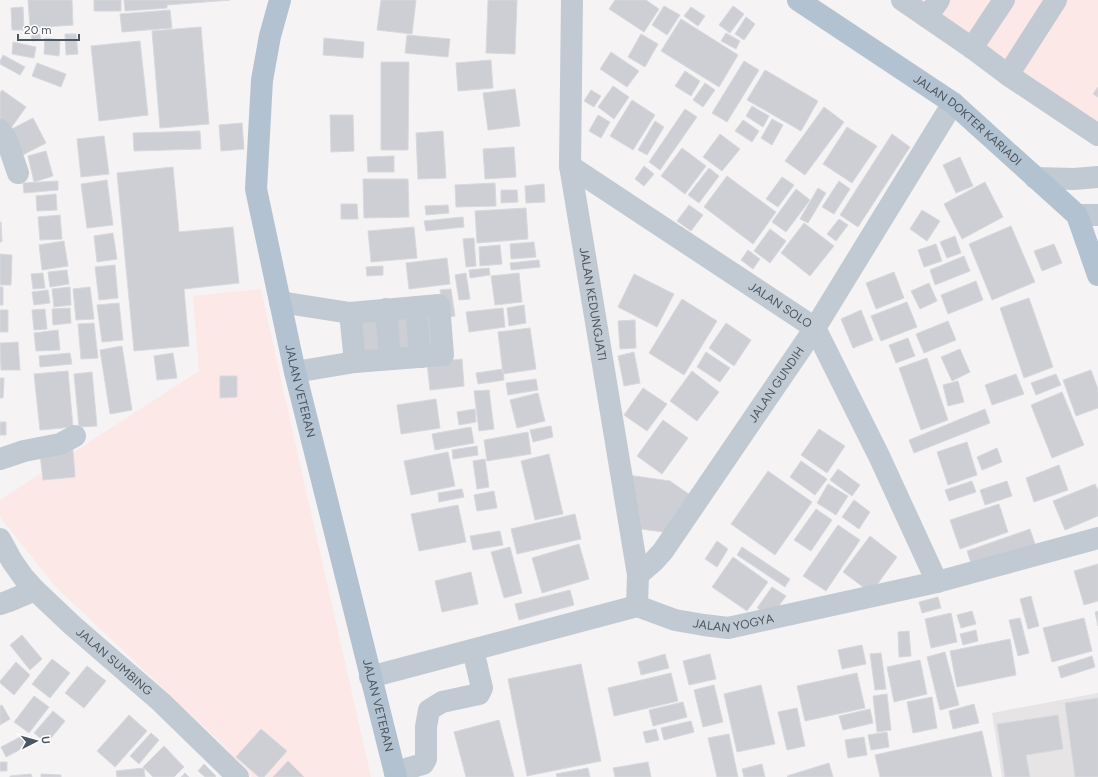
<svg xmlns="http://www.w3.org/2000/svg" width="1098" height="777" viewBox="0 0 1098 777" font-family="Figtree,sans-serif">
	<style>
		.education { fill: #e6e4e5 }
		.medical { fill: #fce8e6 }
		.building { fill: #cdcfd5; stroke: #d7d9de }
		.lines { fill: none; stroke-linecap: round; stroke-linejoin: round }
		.minor { stroke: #c1cad2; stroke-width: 22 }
		.major { stroke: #b3c2d1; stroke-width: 22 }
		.labels { text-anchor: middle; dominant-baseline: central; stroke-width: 4; stroke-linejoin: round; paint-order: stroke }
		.street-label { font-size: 12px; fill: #4a5661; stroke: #fff }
	</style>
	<rect width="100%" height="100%" fill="#f5f3f3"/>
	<path class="education" d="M1098,693v84h-96l-10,-64z"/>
	<path class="medical" d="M906,0h192v122l-150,-93z
		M261,289l24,109 86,379h-119l-34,-37 -163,-154 -55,-69v-17l199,-129 -6,-75z"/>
	<path class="building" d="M28,0h44l1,25 -43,3z
		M94,0h27v11h-27z
		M124,0h106l-63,5v3l-42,3z
		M381,0h35l-4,34 -35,-4z
		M488,0h29l-2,54 -29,-1z
		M615,0h31l13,9 -15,23 -35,-23z
		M664,6l16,9 -13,20 -15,-10z
		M733,6l11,8 -14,19 -11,-8z
		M23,7l1,23h-12l-1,-22z
		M691,7l14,9 -7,10 -14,-10z
		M170,10l2,18 -50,4 -2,-18z
		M746,17l9,7 -11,16 -9,-6z
		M681,19l57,36 -19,32 -58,-36z
		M201,27l8,97 -49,4 -8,-97z
		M726,33l14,8 -4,8 -15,-8z
		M40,34l1,6 -9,1 -1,-6z
		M65,34h11l2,20 -12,1z
		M641,34l17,10 -13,23 -17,-10z
		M407,35l43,4 -2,18 -43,-4z
		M45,38l15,2 -1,16 -15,-2z
		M324,38l40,4 -1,16 -40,-3z
		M140,41l8,74 -49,6 -8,-75z
		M13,42l23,5 -2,11 -22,-4z
		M611,52l28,19 -12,16 -27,-18z
		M3,55l22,12 -5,8 -20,-11v-3z
		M491,60l2,28 -35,3 -2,-28z
		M744,61l15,9 -32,52 -15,-9z
		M381,62h28l-1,88h-27z
		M37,63l29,11 -5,13 -29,-11z
		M765,70l53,31 -17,30 -54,-31z
		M685,71l15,10 -9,15 -16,-10z
		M705,83l10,7 -12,17 -10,-7z
		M613,86l16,11 -15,22 -16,-12z
		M1098,87v10l-5,-3z
		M515,89l5,37 -32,4 -5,-37z
		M2,90l24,17 -15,21 -11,-9v-26z
		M591,90l10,6 -7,11 -10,-6z
		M632,100l23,15 -22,35 -23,-14z
		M752,106l17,10 -6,11 -17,-11z
		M824,107l20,15 -39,53 -20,-14z
		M685,109l12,8 -37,53 -11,-8z
		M330,115h23l1,36 -23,1z
		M598,115l12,7 -9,16 -12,-7z
		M33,118l13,25 -29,15 -13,-25z
		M772,119l11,6 -11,20 -11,-7z
		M743,120l16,11 -7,11 -17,-11z
		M655,121l9,6 -17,28 -9,-5z
		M242,123l2,26 -23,2 -2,-26z
		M847,127l30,19 -25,37 -29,-19z
		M200,131l1,18 -67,2 -1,-18z
		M443,131l3,47 -28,1 -2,-46z
		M720,134l20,15 -18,22 -19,-14z
		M892,134l18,13 -52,80 -18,-12z
		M104,136l5,38 -28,3 -4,-38z
		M514,147l2,30 -31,2 -2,-30z
		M682,148l24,18 -21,28 -24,-18z
		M46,151l7,25 -19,6 -6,-26z
		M394,156v16h-26l-1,-15z
		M960,157l13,29 -17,7 -13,-28z
		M644,166l10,8 -10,12 -9,-7z
		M173,167l6,65 54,-5 6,56 -55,6 5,57 -55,5 -17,-178z
		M709,168l10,8 -20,27 -11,-8z
		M727,176l49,36 -23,32 -49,-37z
		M782,177l12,8 -16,22 -12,-8z
		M363,179h45l1,38 -45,1z
		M107,180l6,45 -26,3 -6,-44z
		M58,181v9l-34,3 -1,-10z
		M839,181l11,8 -16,25 -12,-7z
		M985,182l18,35 -41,22 -18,-35z
		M495,183l1,23 -40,1 -1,-22z
		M544,184l1,18 -19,1 -1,-17z
		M818,188l8,5 -18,30 -8,-4z
		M796,189l14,11 -24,32 -14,-10z
		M501,190h16l1,12 -17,1z
		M56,194l1,16 -20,1 -1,-15z
		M341,204h16l1,15h-17z
		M448,205l1,8 -23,2 -1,-9z
		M689,205l14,10 -12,16 -14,-10z
		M526,208l2,31 -51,4 -2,-32z
		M922,210l18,11 -13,20 -17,-12z
		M60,215l2,24 -22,1 -2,-23z
		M463,217l1,10 -38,4 -2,-10z
		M839,219l9,6 -12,16 -9,-7z
		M0,222h1l1,20h-2z
		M804,223l30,23 -24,30 -29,-23z
		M1011,226l24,56 -43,18 -23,-56z
		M414,227l3,31 -46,4 -3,-31z
		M770,229l16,12 -16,22 -16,-12z
		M113,233l4,26 -20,3 -3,-26z
		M955,236l6,17 -14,5 -7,-16z
		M474,238l2,28 -10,1 -3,-28z
		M64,241l4,25 -26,4 -3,-25z
		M534,242l2,15 -25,2 -1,-15z
		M936,244l6,17 -18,6 -6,-17z
		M1054,244l8,19 -20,8 -8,-20z
		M500,245l2,19 -22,2 -1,-19z
		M748,250l12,9 -7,10 -12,-9z
		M0,254l12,1 -1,30h-11z
		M964,256l6,15 -35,14 -5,-15z
		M447,258l3,26 -41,5 -3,-26z
		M539,260l1,7 -29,3 -1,-7z
		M115,265l3,33 -19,2 -4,-33z
		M383,266v9l-16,1 -1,-9z
		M489,268l1,7 -20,3 -1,-8z
		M67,270l2,14 -19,3 -2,-15z
		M894,272l10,26 -28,11 -10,-26z
		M43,273l2,15 -12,1 -2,-15z
		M466,273l4,26 -11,1 -4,-25z
		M519,273l3,29 -27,3 -4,-29z
		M634,274l40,20 -17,33 -39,-20z
		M976,281l7,19 -35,14 -7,-19z
		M929,283l8,18 -17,8 -9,-18z
		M0,287h3v18h-3z
		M70,287l1,18 -17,2 -2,-18z
		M90,287l4,32 -18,1 -3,-31z
		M451,289l4,27 -11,2 -4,-28z
		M48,290l2,13 -16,2 -2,-13z
		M1029,298l24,69 -29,11 -24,-70z
		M682,299l35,22 -33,54 -35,-22z
		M907,302l10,25 -36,14 -10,-25z
		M119,303l4,37 -21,2 -5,-37z
		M524,305l2,18 -17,3 -2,-18z
		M70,308l1,15 -18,2 -1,-16z
		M503,308l2,19 -36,5 -3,-20z
		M45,309l2,20 -13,1 -2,-20z
		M0,310h8v22h-8z
		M861,310l12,30 -20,8 -12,-29z
		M436,314l4,39 -86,6 -3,-36z
		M635,320l1,28 -16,1 -2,-28z
		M948,321l8,19 -32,13 -8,-19z
		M94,323l4,35 -17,1 -3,-35z
		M726,323l25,17 -17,26 -25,-18z
		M530,328l6,41 -33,5 -5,-42z
		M58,330l2,20 -24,1 -2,-18z
		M908,338l7,18 -19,7 -7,-18z
		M18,342l2,28h-19l-1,-27z
		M122,346l10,64 -22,4 -10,-64z
		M960,349l10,23 -18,9 -11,-24z
		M634,352l6,31 -16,3 -6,-30z
		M706,352l24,16 -10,14 -23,-15z
		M70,353l2,11 -32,3 -1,-11z
		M173,353l4,25 -20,2 -3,-24z
		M927,358l21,62 -27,10 -22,-62z
		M462,359l2,27 -34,4 -3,-27z
		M503,369l1,11 -26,4 -2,-11z
		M1091,370l7,19v19l-22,8 -13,-36z
		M68,371l5,56 -33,3 -6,-56z
		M692,371l27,21 -22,29 -27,-20z
		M92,372l5,54 -18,1 -5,-53z
		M1016,374l8,20 -32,11 -7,-20z
		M1056,374l5,11 -25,10 -5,-12z
		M220,376h17v21l-17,1z
		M0,378h4l-1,20h-3z
		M536,379l2,11 -30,5 -2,-12z
		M958,381l6,21 -16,4 -5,-21z
		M643,388l24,16 -20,27 -23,-16z
		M489,390l5,39 -15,2 -5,-40z
		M1062,392l22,53 -32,13 -21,-53z
		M538,393l7,28 -28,7 -7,-28z
		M436,399l4,29 -39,6 -4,-29z
		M475,409l1,13 -17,3 -2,-13z
		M985,409l5,14 -76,30 -5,-13z
		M663,420l25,18 -26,36 -25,-18z
		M0,422h6v13h-6z
		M551,426l2,11 -20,5 -3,-12z
		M471,427l3,16 -39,7 -3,-16z
		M819,429l26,17 -18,27 -26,-18z
		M528,432l3,22 -44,7 -3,-21z
		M967,442l10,33 -29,10 -11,-33z
		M477,446l1,9 -25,4 -1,-9z
		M997,448l5,14 -20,8 -5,-13z
		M73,450l2,27 -32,3 -3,-26z
		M448,452l7,34 -44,9 -7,-34z
		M549,454l14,60 -28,6 -14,-59z
		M485,459l4,28 -12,2 -4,-28z
		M801,461l26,18 -12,16 -25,-18z
		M1059,465l9,25 -34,12 -8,-24z
		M838,469l22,16 -8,11 -22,-16z
		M768,471l44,31 -37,53 -44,-31z
		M628,475l42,6 23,16 -23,36 -29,-4z
		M972,481l4,11 -27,9 -4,-11z
		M1007,481l5,15 -27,9 -5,-15z
		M828,484l20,12 -12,19 -19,-12z
		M1095,484l3,6v26l-33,14 -12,-29z
		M462,489l2,8 -25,5 -1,-9z
		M494,491l3,17 -20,3 -3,-16z
		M854,500l16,12 -11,17 -17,-12z
		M999,504l9,28 -48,17 -10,-29z
		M458,505l8,37 -47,9 -8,-37z
		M816,509l16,11 -21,31 -17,-11z
		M575,514l6,25 -64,15 -6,-25z
		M838,525l22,15 -34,51 -23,-15z
		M1030,529l6,18 -63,22 -6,-18z
		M500,531l3,14 -30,5 -3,-14z
		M870,536l27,21 -26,36 -28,-21z
		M717,541l11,8 -11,18 -12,-8z
		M579,544l10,35 -47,14 -10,-35z
		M510,547l12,46 -18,5 -13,-46z
		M742,547l48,32 -5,8 -48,-32z
		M733,557l35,25 -21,29 -35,-24z
		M1098,564v37l-14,4 -10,-34z
		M471,572l7,32 -36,8 -7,-31z
		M772,587l14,9 -15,21 -14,-9z
		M570,590l4,15 -55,15 -4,-16z
		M1031,596l8,30 -11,3 -8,-30z
		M938,597l3,11 -19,5 -3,-11z
		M972,611l4,13 -15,4 -4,-13z
		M1098,611v15l-3,-14z
		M951,613l6,29 -26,6 -6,-29z
		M1020,618l9,35 -11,3 -9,-36z
		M1084,618l8,33 -40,11 -9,-34z
		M976,630l2,11 -15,4 -3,-11z
		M909,631l2,25 -12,1 -1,-25z
		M22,635l20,24 -12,11 -20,-25z
		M1010,639l6,36 -59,12 -7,-36z
		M862,645l4,19 -24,5 -4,-19z
		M945,652l14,53 -19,5 -13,-53z
		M881,653l5,36 -11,1 -5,-36z
		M665,654l4,14 -28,7 -3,-13z
		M710,654l6,25 -27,6 -6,-24z
		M1092,656l3,11 -34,11 -3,-11z
		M52,659l18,14 -20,25 -18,-14z
		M920,660l7,34 -33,8 -7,-35z
		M16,662l14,13 -16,20 -14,-12v-2z
		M581,664l20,97 -74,15 -19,-97z
		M87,666l19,15 -22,27 -19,-15z
		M671,673l7,28 -64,15 -6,-28z
		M857,673l8,35 -60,13 -8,-35z
		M714,685l9,37 -20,5 -9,-37z
		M761,685l14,59 -38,8 -13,-58z
		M887,694l4,36 -14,2 -4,-36z
		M34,696l15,11 -20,26 -15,-11z
		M932,697l5,31 -24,5 -6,-31z
		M1098,698v79h-23l-10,-74z
		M683,702l4,15 -34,9 -4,-16z
		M974,704l5,19 -26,6 -4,-18z
		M2,705l8,14 -10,6v-19z
		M797,708l8,38 -18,4 -9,-38z
		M870,709l3,14 -30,7 -4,-14z
		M53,711l12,10 -18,22 -13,-10z
		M129,715l18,16 -32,36 -18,-16z
		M1058,715l5,34 -37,6 4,22h-25l-8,-53z
		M499,720l15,57h-48l-12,-45z
		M691,721l3,11 -30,8 -3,-12z
		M261,729l26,22 -23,26h-5l-23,-20z
		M656,729l3,11 -13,3 -3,-11z
		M982,731l10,46h-112l-5,-22z
		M887,732l2,15 -18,3 -3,-15z
		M151,733l8,7 -20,24 -9,-8z
		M729,734l9,43h-21l-9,-39z
		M24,735l5,10 -23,12 -5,-10z
		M864,737l3,18 -19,3 -3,-18z
		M164,746l20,21 -10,10h-21l-10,-10z
		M288,761l16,16h-31z
		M0,762h7v9h-7z
		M648,762l3,15h-36l-2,-9z
		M829,763l4,14h-45l-1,-1z
		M204,764l12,12 -1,1h-10l-7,-6z
		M762,764l3,13h-21l-2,-8z
		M144,768l1,9h-28l-1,-6z
		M588,768l2,9h-33l-1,-3z
		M185,773l4,4h-8z
		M31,774l1,3h-22v-1z
		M41,774l20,1v2h-20z"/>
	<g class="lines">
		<g class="minor">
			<path id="s1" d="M572,0l-2,166 68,409 -1,31"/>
			<path d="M902,0l70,48 36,27 90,60"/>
			<path d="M927,17l12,-17"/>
			<path d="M972,48l32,-48"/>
			<path d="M1008,75l48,-75"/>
			<path d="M0,130l6,8 12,35"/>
			<path id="s2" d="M570,166l245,162 64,128 58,126"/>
			<path d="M1035,178l39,1 24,-2"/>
			<path d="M1077,215h21"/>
			<path d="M280,302l70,11 89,-8 4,50 -88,7 -60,10"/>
			<path d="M416,307l4,50"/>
			<path d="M386,309l4,50"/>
			<path d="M350,313l5,49"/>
			<path d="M0,459l24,-8 36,-7 15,-8"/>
			<path id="s3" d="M0,539l12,22 12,17 11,12 37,35 89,77 77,75"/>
			<path id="s4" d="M638,575l15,-13 10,-11 152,-223 138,-225"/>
			<path d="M0,604l9,-3 26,-11"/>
			<path id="s5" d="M370,677l267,-71 38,14 29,5 24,3 209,-46 161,-44"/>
			<path d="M395,772l28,-8 3,-5v-32l3,-17 13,-8 37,-8 3,-6 -9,-38"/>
		</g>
		<g class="major">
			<path id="s6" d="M280,0l-10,36 -8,44 -6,109 39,183 101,405"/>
			<path id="s7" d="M798,0l155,103 124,112 21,60"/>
		</g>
	</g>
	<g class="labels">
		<g class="street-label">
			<text stroke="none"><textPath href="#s7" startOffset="208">JALAN DOKTER KARIADI</textPath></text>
			<text stroke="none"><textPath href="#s1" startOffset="306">JALAN KEDUNGJATI</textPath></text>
			<text stroke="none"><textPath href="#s2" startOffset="252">JALAN SOLO</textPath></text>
			<text stroke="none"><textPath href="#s4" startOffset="236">JALAN GUNDIH</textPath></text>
			<text stroke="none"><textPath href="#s6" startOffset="398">JALAN VETERAN</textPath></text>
			<text stroke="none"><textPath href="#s5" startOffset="376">JALAN YOGYA</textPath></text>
			<text stroke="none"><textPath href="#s3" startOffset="169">JALAN SUMBING</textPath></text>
			<text stroke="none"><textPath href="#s6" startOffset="722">JALAN VETERAN</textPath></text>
		</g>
	</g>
	<g transform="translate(36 741) rotate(84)" stroke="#ffffff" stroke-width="3" paint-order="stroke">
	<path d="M0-3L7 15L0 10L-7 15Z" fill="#4a5661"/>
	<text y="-6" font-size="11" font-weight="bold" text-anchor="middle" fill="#4a5661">U</text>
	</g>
	<path d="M18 34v6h61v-6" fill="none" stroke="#4a5661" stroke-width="2"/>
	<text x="24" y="34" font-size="12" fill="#4a5661" stroke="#ffffff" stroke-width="3" paint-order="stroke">20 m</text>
</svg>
